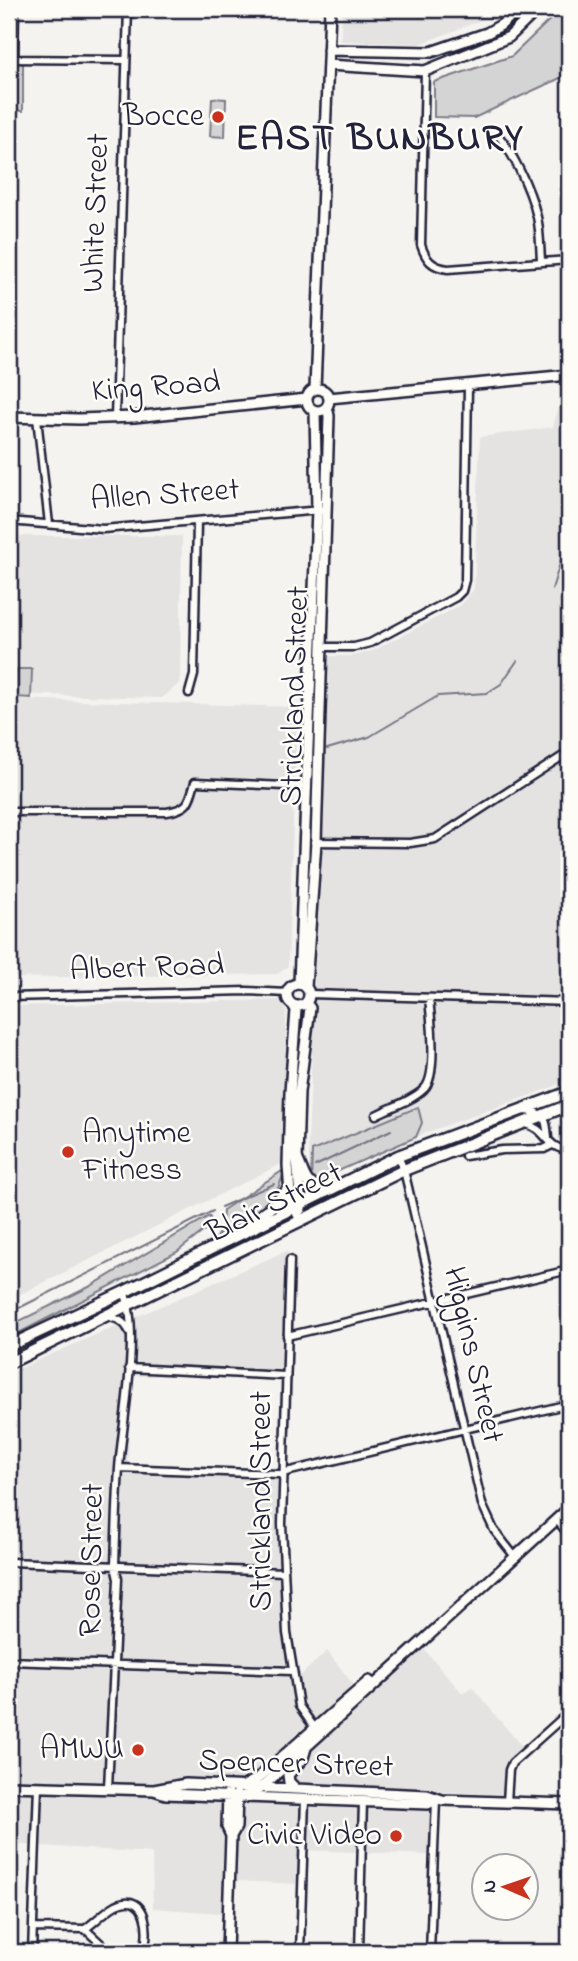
<svg xmlns="http://www.w3.org/2000/svg" width="578" height="1961" viewBox="0 0 578 1961" font-family="'Indie Flower',sans-serif">
	<style>
		.built { fill: #e4e3e2 }
		.green { fill: #d5d4d5; stroke: #7c7b88; stroke-width: 2 }
		.lines { fill: none; stroke-linecap: round; stroke-linejoin: round }
		.stream { stroke: #757582; stroke-width: 2 }
		.street-casing { stroke: #22223b; stroke-width: 11 }
		.secondary-casing { stroke: #22223b; stroke-width: 14 }
		.primary-casing { stroke: #22223b; stroke-width: 15 }
		.street { stroke: #fdfcf7; stroke-width: 6 }
		.secondary { stroke: #fdfcf7; stroke-width: 9 }
		.primary { stroke: #fdfcf7; stroke-width: 10 }
		.poi-dot { fill: #c8321e; stroke: #fdfcf7; stroke-width: 2.5 }
		.labels { text-anchor: middle; dominant-baseline: central; stroke-width: 5; stroke-linejoin: round; paint-order: stroke }
		.poi-label { font-size: 32px; fill: #22223b; stroke: #fdfcf7; text-anchor: end }
		.street-label { font-size: 32px; fill: #22223b; stroke: #fdfcf7 }
		.district-label { font-size: 38px; font-weight: bold; letter-spacing: 2px; fill: #22223b; stroke: #fdfcf7 }
	</style>
	<rect width="100%" height="100%" fill="#f4f3ef"/>
	<filter id="ink" filterUnits="userSpaceOnUse"><feTurbulence type="fractalNoise" baseFrequency=".0143" numOctaves="2"/><feDisplacementMap in="SourceGraphic" scale="14" xChannelSelector="R" yChannelSelector="G"/><feConvolveMatrix kernelMatrix="1 2 1 2 8 2 1 2 1" color-interpolation-filters="sRGB"/></filter>
	<g filter="url(#ink)">
		<path class="built" d="M342,9h161l-6,5 -77,30 -79,-3z
			M569,388v691l-19,9 -125,45 -103,45 -11,-8 -3,-23 20,-491h26l18,-5 89,-46 13,-16 6,-152 73,-10 11,-38z
			M9,536h173l-2,147 -18,15 -153,-4z
			M9,699l288,8 -9,259 -10,8 -269,4z
			M280,1000l6,11 -1,151 -276,138v-294z
			M286,1251l4,4 -1,119 -160,2 -1,92 151,9 7,200h13l28,-26 37,47 59,-50 40,46 9,-7 51,61 -18,18 -2,28 -70,-2 -3,63 -127,-5 -5,34 -61,-3 -17,32 -67,-5 -1,-55 -143,-9v-471z"/>
		<path class="green" d="M561,9h8v65l-95,44 -40,-1v-35l78,-26z
			M9,63h14v48l-14,-1z
			M212,98l14,1 -1,38 -15,-1z
			M17,669h15l-1,29 -15,-1z
			M418,1107l4,16 -6,14 -105,46 1,-32z
			M285,1169c-13,45 -31,47 -68,67l5,-11 1,-15z
			M209,1216l2,4 -6,10 -28,22 -168,86v-12l82,-40z"/>
		<g class="lines">
			<path class="stream" d="M552,589l17,-55
				M327,749l42,-12 69,-41 49,-3 14,-9 16,-23
				M315,1166l76,-36
				M221,1207l53,-23
				M9,1313l204,-102"/>
			<g class="street-casing">
				<path id="street" d="M9,59l117,1
					M14,59l1,-50
					M425,71l-4,174c5,15 11,22 27,24l121,-9
					M9,120l2,7 -2,51
					M492,129c19,17 39,62 45,88 3,13 3,29 4,43
					M37,418l12,106
					M115,418l13,-409
					M9,521l94,8 218,-19
					M321,647h33l16,-4 86,-46 6,-6 3,-11 3,-195
					M189,693l5,-18 3,-154
					M9,812h158c22,-4 22,-9 28,-30l113,5
					M314,842l96,1 25,-4 134,-87
					M310,994l259,8
					M9,997l238,-6 40,2
					M523,1111c22,1 23,5 25,27
					M376,1115c15,-8 36,-14 48,-26 14,-13 7,-71 5,-90
					M526,1124c21,5 20,25 43,26
					M398,1156l6,14 78,334 12,26 22,28
					M465,1156l37,-6 42,-1 8,-4
					M290,1260l-8,264 5,109 12,73 18,25
					M107,1316c11,3 17,5 22,15
					M287,1336l282,-66
					M129,1368l157,8
					M119,1468l159,6 291,-70
					M556,1519l13,16
					M9,1562l275,10
					M9,1661l283,10
					M108,1788l10,-209 -3,-13c1,-33 2,-65 4,-98 3,-43 22,-139 5,-176
					M507,1802l2,-32 3,-7 57,-51
					M33,1928l52,1c10,-7 20,-18 31,-24 31,-15 35,28 27,47
					M85,1929l25,23
					M32,1952l6,-166
					M300,1952l5,-153
					M359,1952l4,-151
					M430,1952l6,-152"/>
			</g>
			<g class="secondary-casing">
				<path id="secondary" d="M328,50l103,2 56,-19 14,-8 18,-16
					M328,65l97,6 84,-34 29,-28
					M307 400a11 11 0 1 1 22 0a11 11 0 1 1-22 0Z
					M315,389l15,-380
					M329,398l240,-23
					M9,417l70,2 55,-2 173,-18
					M287 995a11 11 0 1 1 22 0a11 11 0 1 1-22 0Z
					M299,984l18,-474 -2,-99
					M306,987l10,-145 13,-426 -2,-9
					M293,1005l3,5 -6,82 -2,73 2,30 4,12 7,13
					M301,1209l-4,-50 2,-67 11,-84 -4,-5
					M246,1785l11,-6 112,-98
					M9,1786l145,4 12,4 262,10 8,-4
					M296,1789l-7,-7 -1,-7 15,-17 3,-10
					M154,1790l32,-6 241,11 15,5 127,4
					M228,1793l-1,34 4,9
					M241,1797l20,-9 308,-280
					M227,1952l4,-116 5,-9 1,-33"/>
			</g>
			<g class="primary-casing">
				<path id="primary" d="M297,1159c11,24 5,25 33,31
					M250,1228c10,-16 29,-24 39,-40
					M9,1346l115,-54 274,-136 171,-64
					M9,1363l395,-193 165,-65"/>
			</g>
			<use href="#street" class="street"/>
			<use href="#secondary" class="secondary"/>
			<use href="#primary" class="primary"/>
		</g>
	</g>
	<g class="poi-dot">
		<circle cx="218" cy="117" r="7"/>
		<circle cx="68" cy="1152" r="7"/>
		<circle cx="138" cy="1750" r="7"/>
		<circle cx="396" cy="1836" r="7"/>
	</g>
	<g class="labels">
		<g class="poi-label">
			<text x="204" y="117">Bocce</text>
			<text x="82" y="1134" text-anchor="start">Anytime<tspan x="82" dy="37">Fitness</tspan></text>
			<text x="124" y="1750">AMWU</text>
			<text x="382" y="1836">Civic Video</text>
		</g>
		<g class="street-label">
			<text transform="translate(97 213) rotate(-88)">White Street</text>
			<text transform="translate(156 388) rotate(-4)">King Road</text>
			<text transform="translate(165 496) rotate(-4)">Allen Street</text>
			<text transform="translate(296 696) rotate(-88)">Strickland Street</text>
			<text transform="translate(147 969) rotate(-2)">Albert Road</text>
			<text transform="translate(275 1204) rotate(-26)">Blair Street</text>
			<text transform="translate(472 1355) rotate(77)">Higgins Street</text>
			<text transform="translate(262 1501) rotate(-90)">Strickland Street</text>
			<text transform="translate(93 1560) rotate(-89)">Rose Street</text>
			<text transform="translate(296 1765) rotate(2)">Spencer Street</text>
		</g>
		<g class="district-label">
			<text x="380" y="140">EAST BUNBURY</text>
		</g>
	</g>
	<rect width="578" height="1961" fill="none" stroke="#fdfcf7" stroke-width="35"/>
	<rect x="18" y="18" width="543" height="1926" fill="none" stroke="#22223b" stroke-width="2.5" filter="url(#ink)"/>
	<g transform="translate(505 1887) rotate(272)"><circle r="33" fill="#fdfcf7" stroke="#a5a5ac" stroke-width="2"/>
	<path d="M0-5L12 26L0 18L-12 26Z" fill="#c8321e"/>
	<text y="-10" font-size="19" font-weight="bold" text-anchor="middle" fill="#22223b">N</text>
	</g>
</svg>
